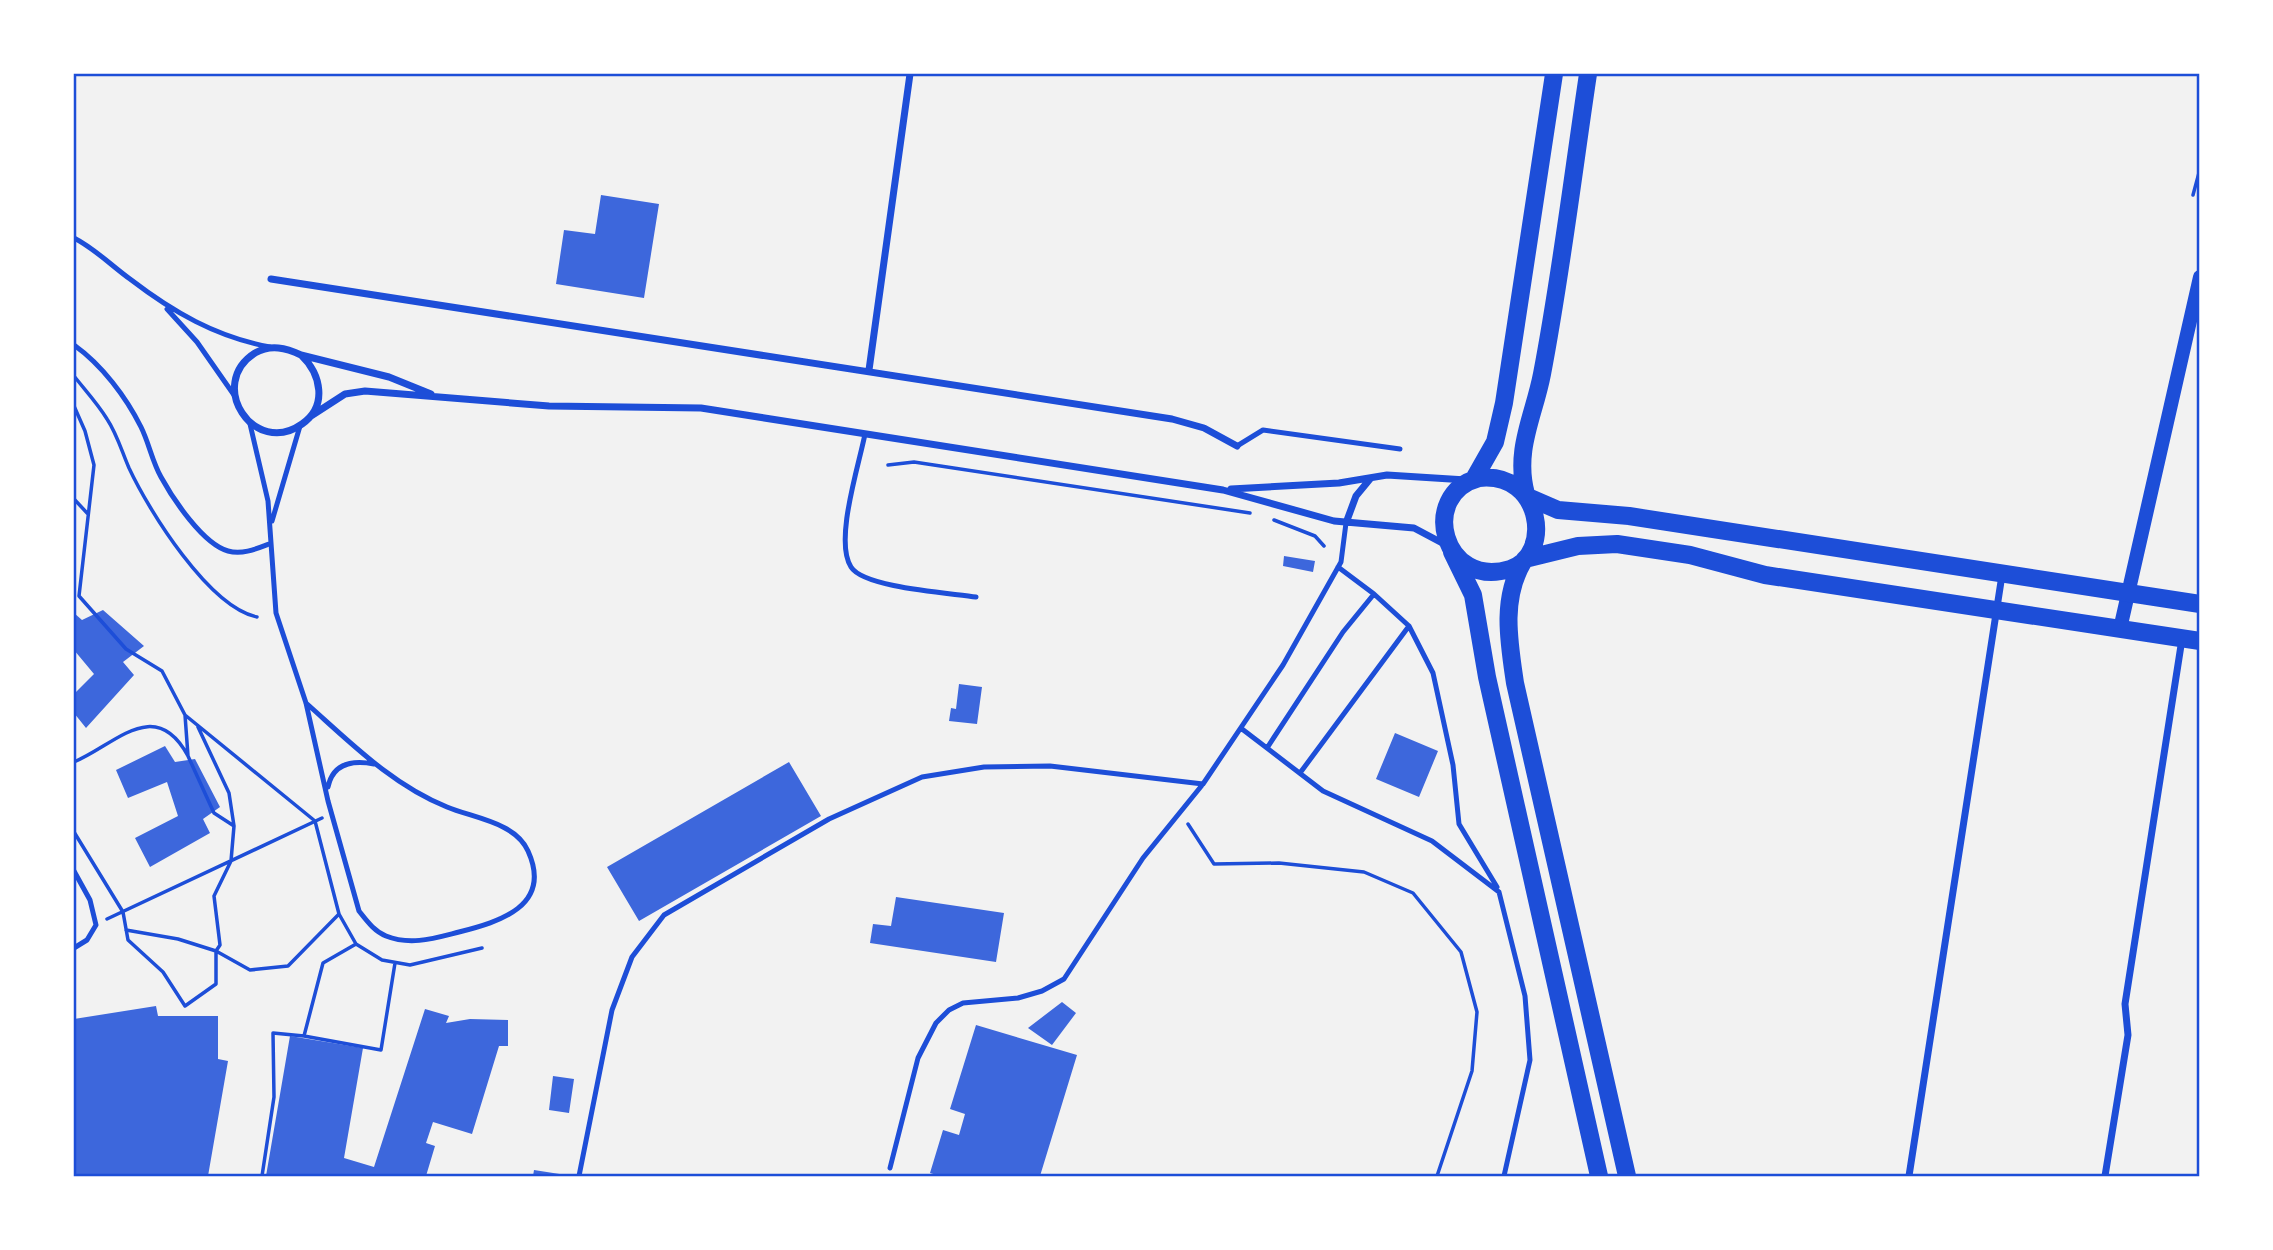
<svg xmlns="http://www.w3.org/2000/svg" width="2273" height="1250" viewBox="0 0 2273 1250" font-family="'PT Sans',sans-serif">
	<style>
		.building { fill: #3d67dc }
		.lines { fill: none; stroke-linecap: round; stroke-linejoin: round }
		.path { stroke: #1d4ed8; stroke-width: 3.5 }
		.service { stroke: #1d4ed8; stroke-width: 5 }
		.minor { stroke: #1d4ed8; stroke-width: 7 }
		.secondary { stroke: #1d4ed8; stroke-width: 14 }
		.primary { stroke: #1d4ed8; stroke-width: 18 }
		.neatline { fill: none; stroke: #1d4ed8; stroke-width: 2.5 }
	</style>
	<rect width="100%" height="100%" fill="#f2f2f2"/>
	<path class="building" d="M601,195l58,9 -15,94 -88,-14 8,-54 31,4z
		M1284,556l31,5 -2,11 -30,-6z
		M103,610l41,36 -21,16 11,13 -48,53 -12,-15v-19l20,-20 -20,-24v-37l8,7z
		M959,684l23,3 -5,37 -28,-3 2,-13 5,1z
		M1395,733l43,18 -19,46 -43,-18z
		M165,746l10,16 20,-3 25,48 -17,12 7,14 -60,34 -15,-29 43,-22 -11,-34 -39,16 -12,-28z
		M789,762l32,54 -182,105 -32,-54z
		M896,897l108,16 -8,49 -126,-19 3,-19 18,2z
		M1062,1002l14,11 -24,32 -24,-17z
		M156,1006l2,10h60v43l10,2 -20,115h-134v-157z
		M425,1009l24,7 -3,7 24,-4 38,1v26h-9l-27,88 -39,-12 -7,21 9,3 -9,30h-160l24,-140 73,12 -19,110 30,9z
		M976,1025l101,30 -37,121h-100l-10,-3 13,-43 16,5 6,-21 -15,-5z
		M553,1076l21,3 -5,34 -20,-3z
		M534,1170l32,5v1h-33z"/>
	<g class="lines">
		<path class="path" d="M2193,195l7,-26
			M74,376c11,14 24,28 33,43 10,15 15,33 22,49 20,43 80,139 128,149
			M74,406l11,25 9,34 -15,131 47,53 36,22 23,44 130,106 24,93 17,30 26,16 28,5 72,-17
			M888,465l26,-3 336,51
			M74,499l14,15
			M1274,520l41,16 9,10
			M198,727l31,66 5,33
			M188,756l26,57 20,13 -3,35 -17,35 6,49 -4,6 34,19 38,-4 51,-52
			M74,762c41,-17 81,-67 114,-6l-3,-41
			M1188,824l26,40 65,-1 85,9 49,21 48,59 16,60 -5,59 -35,105
			M74,832l49,80 5,28 35,32 22,34 31,-22v-33l-38,-12 -52,-9
			M107,919l215,-101
			M356,944l-33,19 -19,73 77,14 14,-87
			M262,1176l12,-79 -1,-64 31,3"/>
		<path class="service" d="M74,238c20,10 38,28 56,41 43,33 86,58 140,68
			M167,309l30,33 37,53
			M74,345c28,20 52,52 67,82 8,16 11,34 20,50 12,22 42,67 67,74 14,4 28,-2 41,-7
			M250,424l18,77 8,112 30,90 22,98 31,110c8,10 15,20 27,25 25,10 49,2 73,-4 40,-10 94,-26 69,-81 -13,-29 -55,-33 -81,-44 -55,-22 -97,-65 -141,-104
			M865,434c-6,31 -31,107 -14,133 13,21 100,26 125,30
			M1237,446l26,-16 137,19
			M272,521l28,-95
			M1338,567l36,27
			M1409,626l24,47 20,92 6,59 38,63
			M1242,729l81,62 109,50 67,51 26,104 5,64 -26,116
			M1267,748l76,-116 31,-38 35,32 -109,147
			M328,787c5,-24 25,-27 46,-23
			M74,871l16,29 6,25 -9,15 -13,8
			M890,1168l28,-110 18,-35 13,-13 14,-7 55,-5 24,-7 22,-12 79,-121 60,-74 80,-119 58,-103 5,-39
			M579,1176l33,-166 20,-53 32,-42 165,-96 93,-42 62,-10 66,-1 153,18"/>
		<path class="minor" d="M271,279l901,140 32,9 33,18
			M301,355c20,19 27,51 1,69 -48,34 -96,-40 -47,-71 16,-9 31,-5 46,2l88,22 42,17
			M869,370l41,-296
			M311,416l34,-22 20,-3 184,15 152,2 522,82 111,31 80,7 32,17
			M1231,489l108,-6 48,-8 79,5
			M1346,523l10,-27 14,-17
			M1909,1176l93,-601
			M2105,1176l23,-141 -3,-31 57,-365"/>
		<path class="secondary" d="M2120,629l80,-352"/>
		<path class="primary" d="M1479,478c64,-7 74,78 31,91 -67,21 -92,-75 -31,-91z
			M1474,479l21,-37 9,-39 50,-329
			M1526,494c-12,-44 8,-78 16,-120 19,-99 31,-200 46,-300
			M1528,497l30,13 71,6 571,88
			M1452,552l21,43 14,82 112,499
			M1525,559l53,-13 39,-2 73,11 75,20 435,66
			M1523,562c-22,37 -14,80 -8,121l112,493"/>
	</g>
	<rect width="2273" height="1250" fill="none" stroke="#ffffff" stroke-width="150"/>
	<rect x="75" y="75" width="2123" height="1100" class="neatline"/>
</svg>
